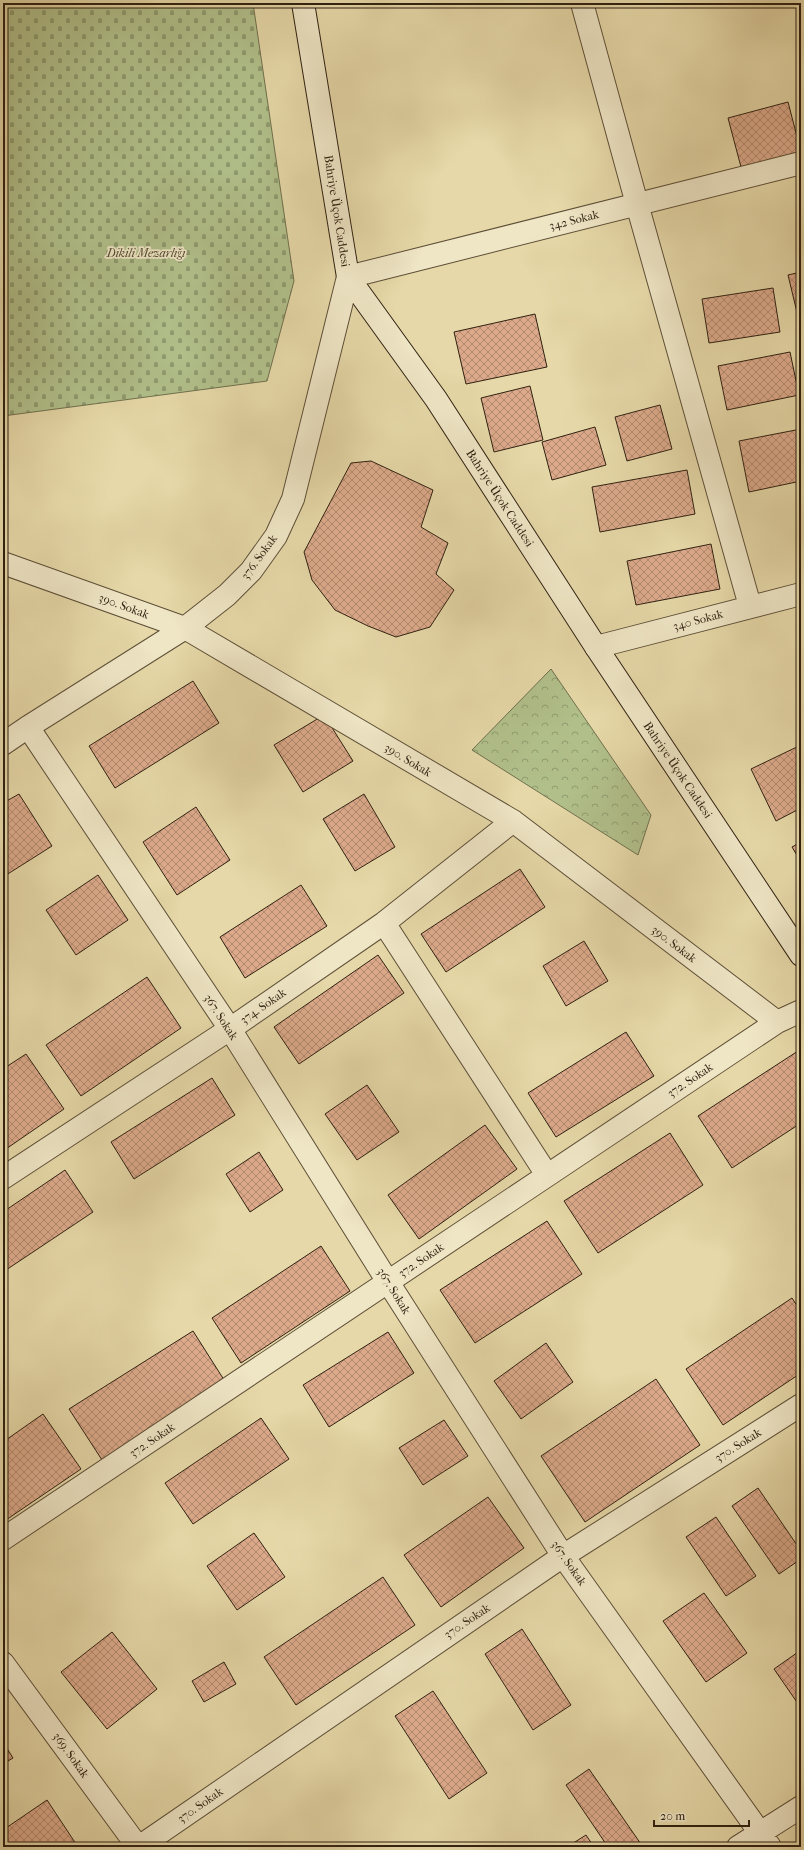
<svg xmlns="http://www.w3.org/2000/svg" width="804" height="1850" viewBox="0 0 804 1850" font-family="'IM FELL French Canon',serif">
	<style>
		.forest { fill: url(#forest-crowns); stroke: #70704e }
		.cemetery { fill: url(#cemetery-stones); stroke: #70704e }
		.building { fill: url(#building-cross-hatch); stroke: #2f2111 }
		.lines { fill: none; stroke-linecap: round; stroke-linejoin: round }
		.street-casing { stroke: #5d4f37; stroke-width: 24 }
		.secondary-casing { stroke: #2f2111; stroke-width: 24 }
		.street { stroke: #efe6c6; stroke-width: 22 }
		.secondary { stroke: #efe6c6; stroke-width: 22 }
		.labels { text-anchor: middle; dominant-baseline: central; stroke-width: 3.5; stroke-linejoin: round; paint-order: stroke }
		.street-label { font-size: 12px; fill: #2f2111; stroke: #efe6c6 }
		.park-label { font-size: 12px; font-style: italic; fill: #504930; stroke: #efe6c6 }
	</style>
	<defs>
		<pattern id="forest-crowns" width="20" height="18" patternUnits="userSpaceOnUse"><rect width="20" height="18" fill="#b1c08b"/><path d="M2 6a3 3 0 1 1 6 0M12 15a3 3 0 1 1 6 0" fill="none" stroke="#909c70"/></pattern>
		<pattern id="cemetery-stones" width="16" height="16" patternUnits="userSpaceOnUse"><rect width="16" height="16" fill="#b1c08b"/><path d="M2 7V4a2 2 0 0 1 4 0v3zM10 15v-3a2 2 0 0 1 4 0v3z" fill="#909c70"/></pattern>
		<pattern id="building-cross-hatch" width="8" height="8" patternUnits="userSpaceOnUse"><rect width="8" height="8" fill="#dcaa8b"/><path d="M0 0l8 8M0 8l8-8" fill="none" stroke="#b38a70"/></pattern>
	</defs>
	<rect width="100%" height="100%" fill="#e6d8a8"/>
	<filter id="stains"><feTurbulence type="fractalNoise" baseFrequency=".005" numOctaves="4"/><feColorMatrix values="0 0 0 0 .2 0 0 0 0 .09 0 0 0 0 .02 0 0 0 .5 -.17"/></filter>
	<radialGradient id="worn" r=".72"><stop offset=".6" stop-color="#630" stop-opacity="0"/><stop offset="1" stop-color="#630" stop-opacity=".3"/></radialGradient>
	<path class="forest" d="M551,669l100,146 -13,40 -166,-105z"/>
	<path class="cemetery" d="M3,3h250l41,278 -27,100 -264,35z"/>
	<path class="building" d="M788,102l13,50 -60,15 -13,-49z
		M801,272v53h-1l-12,-50z
		M773,288l7,44 -71,11 -7,-44z
		M535,314l12,53 -81,17 -12,-52z
		M790,352l9,43 -72,15 -9,-44z
		M530,386l13,54 -49,12 -13,-54z
		M660,405l12,44 -45,12 -12,-44z
		M595,427l11,38 -54,15 -10,-38z
		M801,429v52l-52,11 -10,-51z
		M371,461l62,29 -12,37 27,16 -12,31 18,16 -24,37 -34,10 -28,-11 -33,-16 -23,-30 -8,-28 47,-89z
		M687,470l8,44 -95,18 -8,-45z
		M711,544l9,45 -84,16 -9,-44z
		M193,681l26,42 -104,65 -26,-42z
		M324,715l29,46 -50,31 -29,-47z
		M801,745v63l-25,13 -25,-52z
		M19,794l33,52 -49,31v-74z
		M364,794l31,53 -40,24 -32,-52z
		M196,807l34,53 -53,35 -34,-53z
		M801,842v20l-9,-15z
		M520,869l25,38 -99,65 -25,-38z
		M98,875l30,45 -52,35 -30,-45z
		M301,885l26,41 -82,52 -25,-41z
		M584,941l24,40 -42,25 -23,-40z
		M378,955l26,38 -105,71 -25,-37z
		M147,977l34,51 -100,68 -35,-51z
		M626,1032l28,44 -98,61 -28,-44z
		M798,1051l3,5v67l-69,45 -34,-52z
		M26,1054l38,55 -61,42v-82z
		M212,1078l23,37 -101,64 -23,-37z
		M367,1085l32,47 -42,28 -32,-46z
		M485,1125l32,44 -98,70 -31,-44z
		M670,1133l33,52 -105,68 -34,-52z
		M259,1152l24,38 -33,22 -24,-38z
		M65,1170l28,42 -90,60v-60z
		M547,1221l35,53 -107,69 -35,-53z
		M321,1246l29,45 -109,72 -29,-45z
		M792,1298l9,14v61l-78,52 -37,-56z
		M193,1331l33,52 -124,77 -33,-51z
		M388,1332l26,41 -85,54 -26,-42z
		M546,1343l27,39 -52,37 -27,-38z
		M656,1379l44,66 -115,77 -44,-66z
		M43,1414l38,55 -78,53v-80z
		M261,1418l28,41 -96,65 -28,-41z
		M444,1420l24,36 -45,29 -24,-37z
		M758,1488l43,63v8l-22,15 -47,-68z
		M488,1497l36,51 -83,59 -37,-52z
		M716,1517l40,59 -30,20 -40,-59z
		M254,1533l31,44 -48,33 -30,-44z
		M383,1577l32,48 -119,80 -32,-48z
		M704,1593l43,60 -41,29 -43,-61z
		M522,1629l49,76 -38,25 -48,-76z
		M112,1632l45,57 -50,40 -46,-57z
		M801,1650v58l-27,-39z
		M224,1662l12,22 -32,18 -12,-21z
		M433,1691l54,82 -38,26 -54,-83z
		M3,1742l10,16 -10,6z
		M589,1769l54,78h-35l-42,-62z
		M47,1800l31,47h-75v-17z
		M586,1835l8,12h-27z"/>
	<g class="lines">
		<g class="street-casing">
			<path id="street" d="M582,3l55,201 113,402
				M3,563l182,65 328,193 264,201
				M596,647l205,-53
				M28,727l202,302 158,253 175,274 207,291
				M3,744l25,-17 157,-99 42,-33 24,-24 25,-35 17,-37 55,-222 453,-114
				M384,923l163,252
				M3,1178l227,-149 154,-106 129,-102
				M3,1539l774,-517 24,-11
				M3,1663l135,184
				M139,1847l424,-291 238,-151
				M738,1847l63,-40"/>
		</g>
		<g class="secondary-casing">
			<path id="secondary" d="M303,3l45,274 88,122 160,248 205,308"/>
		</g>
		<use href="#street" class="street"/>
		<use href="#secondary" class="secondary"/>
	</g>
	<g class="labels">
		<g class="street-label">
			<text transform="translate(337 211) rotate(81)">Bahriye Üçok Caddesi</text>
			<text transform="translate(574 220) rotate(-14)">342 Sokak</text>
			<text transform="translate(500 498) rotate(57)">Bahriye Üçok Caddesi</text>
			<text transform="translate(259 557) rotate(-54)">376. Sokak</text>
			<text transform="translate(124 606) rotate(20)">390. Sokak</text>
			<text transform="translate(698 620) rotate(-15)">340 Sokak</text>
			<text transform="translate(408 760) rotate(31)">390. Sokak</text>
			<text transform="translate(678 770) rotate(56)">Bahriye Üçok Caddesi</text>
			<text transform="translate(674 944) rotate(37)">390. Sokak</text>
			<text transform="translate(263 1006) rotate(-35)">374. Sokak</text>
			<text transform="translate(221 1017) rotate(57)">367. Sokak</text>
			<text transform="translate(690 1080) rotate(-34)">372. Sokak</text>
			<text transform="translate(421 1260) rotate(-34)">372. Sokak</text>
			<text transform="translate(394 1291) rotate(58)">367. Sokak</text>
			<text transform="translate(152 1440) rotate(-34)">372. Sokak</text>
			<text transform="translate(738 1445) rotate(-32)">370. Sokak</text>
			<text transform="translate(569 1563) rotate(55)">367. Sokak</text>
			<text transform="translate(467 1621) rotate(-34)">370. Sokak</text>
			<text transform="translate(71 1755) rotate(54)">369. Sokak</text>
			<text transform="translate(200 1805) rotate(-35)">370. Sokak</text>
		</g>
		<g class="park-label">
			<text x="146" y="253">Dikili Mezarlığı</text>
		</g>
	</g>
	<rect width="804" height="1850" fill="none" stroke="#e6d8a8" stroke-width="16"/>
	<rect x="4" y="4" width="796" height="1842" fill="none" stroke="#2f2111" stroke-width="2"/>
	<rect x="8" y="8" width="788" height="1834" fill="none" stroke="#2f2111"/>
	<path d="M654 1820v6h95v-6" fill="none" stroke="#2f2111" stroke-width="2"/>
	<text x="660" y="1820" font-size="12" fill="#2f2111" stroke="#efe6c6" stroke-width="3" paint-order="stroke">20 m</text>
	<rect width="100%" height="100%" filter="url(#stains)"/>
	<rect width="100%" height="100%" fill="url(#worn)"/>
</svg>
